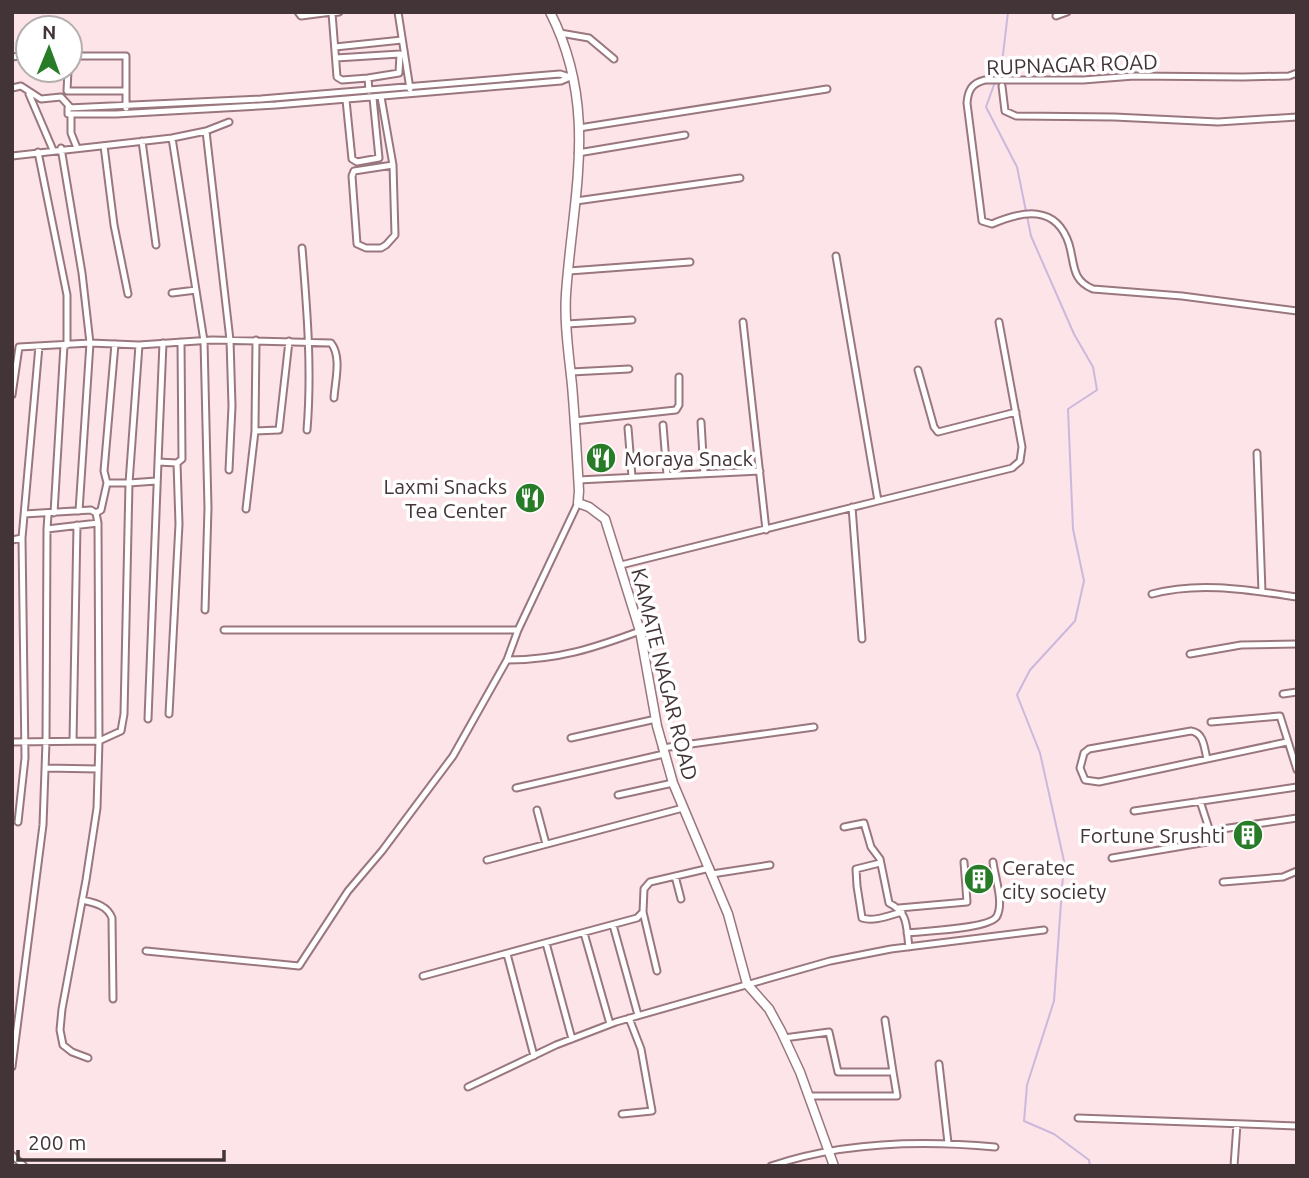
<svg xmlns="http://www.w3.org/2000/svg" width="1309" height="1178" viewBox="0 0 1309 1178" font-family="Ubuntu,sans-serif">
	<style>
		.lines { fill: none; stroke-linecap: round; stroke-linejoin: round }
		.stream { stroke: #ccb8dd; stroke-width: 2 }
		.street-casing { stroke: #9a777f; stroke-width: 9 }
		.secondary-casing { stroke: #9a777f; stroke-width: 11 }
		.street { stroke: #fff; stroke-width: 5 }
		.secondary { stroke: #fff; stroke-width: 8 }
		.labels { text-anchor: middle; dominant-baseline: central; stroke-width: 7; stroke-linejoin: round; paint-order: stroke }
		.street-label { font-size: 21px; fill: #433437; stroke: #fff }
		.poi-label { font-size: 21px; fill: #433437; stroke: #fff; text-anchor: start }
	</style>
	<rect width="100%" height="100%" fill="#fce4e8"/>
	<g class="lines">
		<path class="stream" d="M997,77l5,-14 6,-51
			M995,82l-9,25 31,60 14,69 43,98 19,33 4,23 -29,19 5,120 11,52 -9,40 -45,49 -13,25 23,58 24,108 -10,140 -27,84 -3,36 30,13 35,26 1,6"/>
		<g class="street-casing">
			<path id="street" d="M298,12l3,4 31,-4
				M339,12l-7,1 5,64 5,3 26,-2 1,13
				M398,12l12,77
				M1056,16l11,-4
				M560,33l29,5 25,21
				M335,47l67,-7
				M70,56h56v52
				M12,57l16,-2
				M336,58l64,-4 -1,19 -31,5
				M68,70l-1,21h59
				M1297,73l-8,3 -46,1 -109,-1 -51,4h-98c-13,3 -17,10 -18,23l15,118 10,3c30,-13 64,-20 77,20 6,20 2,36 24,45l89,7 115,15
				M1002,86l3,25 11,5 98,1 104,5 79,-5
				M12,88l9,-2 20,13 20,-2 9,10
				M29,94l24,56
				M381,97l12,68 2,70 -9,10 -5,3h-15l-9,-4 -5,-68 2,-5 39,-6
				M346,100l6,59 5,3 22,-4 -6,-60
				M68,108l193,-9 299,-25 13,4
				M68,108v6h48l160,-9 285,-24 7,-3
				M71,114v19l6,15
				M579,128l248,-39
				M206,131l24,209 2,66 -3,64
				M172,138l32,203 4,167 -3,102
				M142,141l14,104
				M104,146l10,79 14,69
				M61,148l21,125 8,70 -11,168
				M38,152l29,143v50
				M578,153l107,-18
				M12,156l160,-18 34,-7 23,-9
				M576,201l164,-23
				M302,248c5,61 10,121 5,182
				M569,271l121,-9
				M172,293l24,-3
				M743,322l23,208
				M567,324l65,-4
				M256,340l-1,87v4l24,-1 10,-89
				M163,343l-5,119 19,1 2,61 -10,190
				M115,344l-11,127 3,12h22l10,-138
				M918,370l16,57 4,5 78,-20
				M571,372l58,-3
				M12,395l7,-48 71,-4 49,2 73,-5 119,3c11,14 4,38 3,55
				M574,421l102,-11 3,-5v-28
				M701,422l3,52
				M663,425l4,50
				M628,428l4,49
				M1257,453l5,139
				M177,463l5,-4 -1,-117
				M578,480l182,-9
				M878,501l134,-33 8,-7 2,-14 -23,-125
				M852,507l10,132
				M246,509l9,-78
				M54,513l10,-168
				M96,513l5,-3 6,-27
				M24,514l67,-4 5,3 2,10 1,218 -2,67 -11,72 -24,129 -2,21 3,15 9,7 16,6
				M48,514l-1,15 51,-6
				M12,540l10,-2 17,-192
				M621,565l257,-64 -42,-245
				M1152,594c47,-13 97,-4 145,3
				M224,630h294
				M1190,654l51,-9 56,-1
				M507,660c51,0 87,-12 133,-29
				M1283,694l14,-2
				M148,719l10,-257
				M1211,722l69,-6 17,54
				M571,738l85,-19
				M73,741l4,-216
				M12,742l87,-1 22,-10 3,-17 5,-231 27,-2
				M662,748l152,-21
				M1207,759c-3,-12 -3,-26 -16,-28l-102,18 -5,4 -4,15 5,12 14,2 188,-40
				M46,768l52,1
				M516,788l148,-34
				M618,795l55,-12
				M1200,801l13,40
				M537,810l9,34
				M1134,811l163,-24
				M18,822l7,-64 -3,-220
				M844,827l20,-4 7,24 9,12 9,44c20,10 17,24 20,44
				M1112,858l101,-17 5,-10 4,-2 75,-11
				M487,860l196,-52
				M880,863l-24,6 1,17 5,32c13,4 28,-3 40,-6
				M712,874l58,-9
				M675,876l6,23
				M1223,882l60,-5 14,-6
				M82,900c13,3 25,5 30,18l1,81
				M899,908l68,-6 -3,-40
				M643,912l14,59
				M613,925l25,90
				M584,933l26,91
				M907,933c15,-2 84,-4 90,-17 7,-14 -2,-38 -4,-54
				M546,943l26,96
				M146,951l153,15 49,-75 34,-40 71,-95 54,-96 11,-30 60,-127
				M507,954l27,102
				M423,976l214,-58 6,-6 1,-23 6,-7 60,-14
				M784,1038l45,-6 9,40h55l-8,-52
				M939,1064l9,79
				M12,1067l31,-242 3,-83 1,-213
				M468,1087l88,-42 60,-23 214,-61 61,-12 153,-19
				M809,1096h88l-4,-24
				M622,1114l30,-3 -11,-62 -12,-31
				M1078,1118l219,8
				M12,1155l12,11
				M771,1166c71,-24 150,-26 224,-19
				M1234,1166l3,-42"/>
		</g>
		<g class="secondary-casing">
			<path id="secondary" d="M550,12c49,96 23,182 16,282 -2,30 3,61 6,91 3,35 5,71 7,106l-1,12 11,4 16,12 35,112 17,95 16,57 55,131 19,70 22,25 12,22 19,41 34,94"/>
		</g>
		<use href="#street" class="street"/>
		<use href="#secondary" class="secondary"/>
	</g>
	<defs>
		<g id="restaurant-disc" transform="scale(1.575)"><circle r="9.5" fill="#297c27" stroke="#fff"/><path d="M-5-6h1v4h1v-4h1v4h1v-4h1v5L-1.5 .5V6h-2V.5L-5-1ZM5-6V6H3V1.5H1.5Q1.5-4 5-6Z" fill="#fff"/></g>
		<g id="building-disc" transform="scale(1.575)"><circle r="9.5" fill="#297c27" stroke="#fff"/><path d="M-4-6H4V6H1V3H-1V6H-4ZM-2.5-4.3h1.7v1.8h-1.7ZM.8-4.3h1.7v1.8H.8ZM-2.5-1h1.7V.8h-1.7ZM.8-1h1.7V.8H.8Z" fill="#fff"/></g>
	</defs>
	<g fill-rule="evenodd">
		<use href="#restaurant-disc" x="601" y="458"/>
		<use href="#restaurant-disc" x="530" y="498"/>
		<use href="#building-disc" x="1248" y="835"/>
		<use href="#building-disc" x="979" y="879"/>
	</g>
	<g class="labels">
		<g class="street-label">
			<text transform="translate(1072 64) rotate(-2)">RUPNAGAR ROAD</text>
			<text transform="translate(665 674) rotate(76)">KAMATE NAGAR ROAD</text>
		</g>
		<g class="poi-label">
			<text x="624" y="458">Moraya Snack</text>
			<text x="507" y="486" text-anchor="end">Laxmi Snacks<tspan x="507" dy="24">Tea Center</tspan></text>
			<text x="1225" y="835" text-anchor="end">Fortune Srushti</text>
			<text x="1002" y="867">Ceratec<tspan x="1002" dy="24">city society</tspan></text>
		</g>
	</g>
	<rect width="1309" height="1178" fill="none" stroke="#433437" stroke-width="28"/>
	<g transform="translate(49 49) rotate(1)"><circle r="33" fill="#ffffff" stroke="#b4aeaf" stroke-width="2"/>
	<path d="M0-5L12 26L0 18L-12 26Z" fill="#297c27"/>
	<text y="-10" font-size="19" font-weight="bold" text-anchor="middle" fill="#433437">N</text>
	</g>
	<path d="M18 1150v10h206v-10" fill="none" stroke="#433437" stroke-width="3.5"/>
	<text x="28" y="1150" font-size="21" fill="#433437" stroke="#ffffff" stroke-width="5" paint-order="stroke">200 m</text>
</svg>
